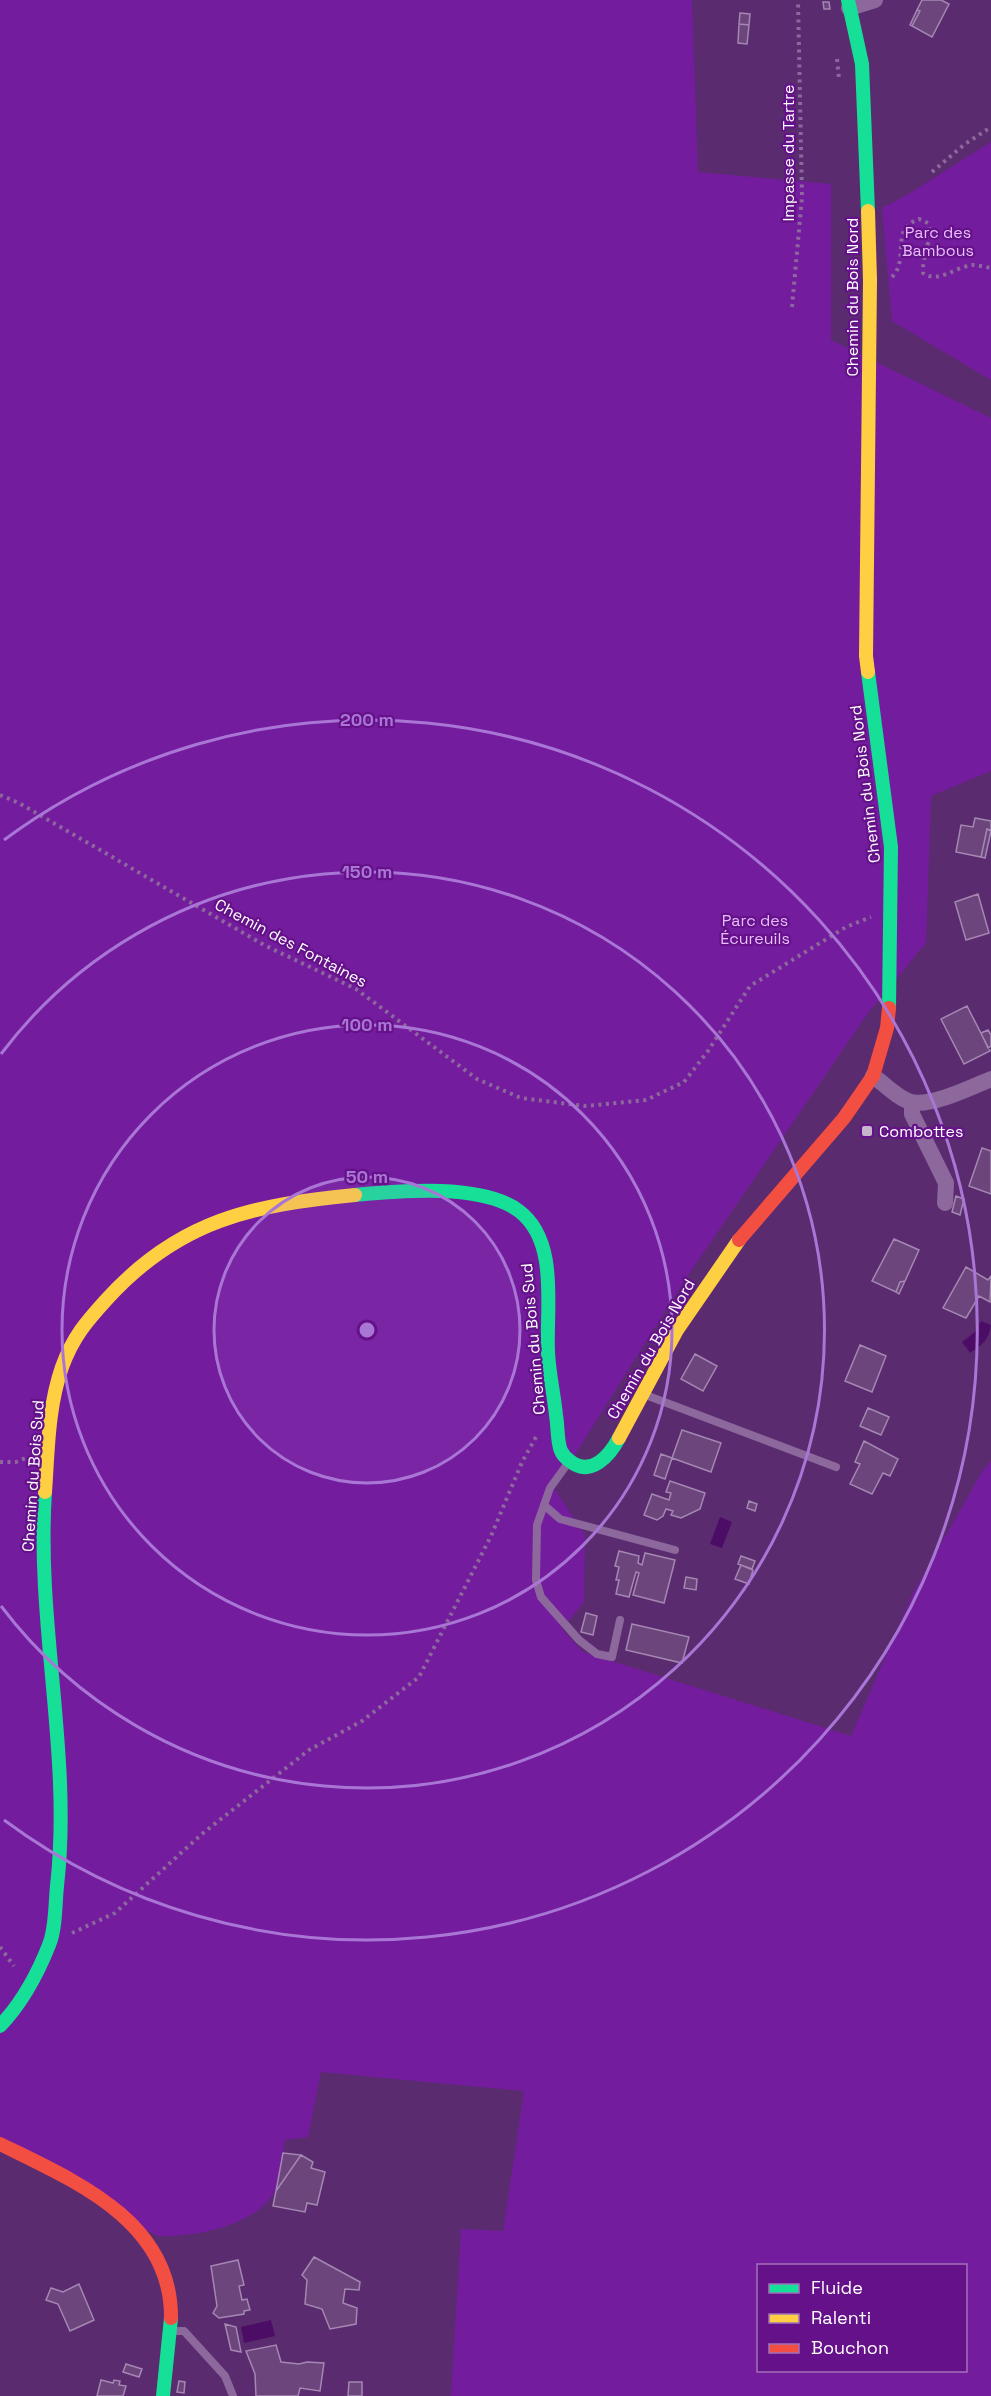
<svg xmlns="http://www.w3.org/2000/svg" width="991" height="2396" viewBox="0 0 991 2396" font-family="'Space Grotesk',sans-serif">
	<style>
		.green { fill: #741c9e; fill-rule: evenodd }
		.water { fill: #4c0d67 }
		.building { fill: #6b457c; stroke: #a487b2; stroke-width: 1.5 }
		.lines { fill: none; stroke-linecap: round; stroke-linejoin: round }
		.path { stroke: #8c689c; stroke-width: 4; stroke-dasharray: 3 4.5; stroke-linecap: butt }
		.lane { stroke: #8c689c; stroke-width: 8 }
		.street { stroke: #8c689c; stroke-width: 16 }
		.fast { stroke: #16e098; stroke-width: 14 }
		.slow { stroke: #ffcf43; stroke-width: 14 }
		.jam { stroke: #f24e42; stroke-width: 14 }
		.ring { fill: none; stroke: #a976d5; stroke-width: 3 }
		.poi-dot { fill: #c5b5cd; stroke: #65118a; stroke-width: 2 }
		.labels { text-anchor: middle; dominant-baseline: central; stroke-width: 4.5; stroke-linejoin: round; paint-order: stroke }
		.street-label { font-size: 16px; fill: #fff; stroke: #65118a }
		.park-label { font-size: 16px; fill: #e8befd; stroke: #65118a }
		.poi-label { font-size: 16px; fill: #fff; stroke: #65118a; text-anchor: start }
		.centre { fill: #a976d5; stroke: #65118a; stroke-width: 3 }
		.ring-label { font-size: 18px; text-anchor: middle; font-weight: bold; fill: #a976d5; stroke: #65118a; stroke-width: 4.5; stroke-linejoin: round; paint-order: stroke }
	</style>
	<rect width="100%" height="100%" fill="#5a2c6f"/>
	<path class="green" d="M0,0h692l6,172 133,12v156l160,78v353l-60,25 -5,147 -58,70 -184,268 -130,207 31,47 -1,67 -22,27 21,23 268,84 62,-143 70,-123 8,-9v935h-540l10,-167 42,2 21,-140 -203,-19 -13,65 -23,3c-3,13 -4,40 -10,51 -20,36 -80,46 -118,45l-157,-91zM758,2266h208v104h-208z
		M991,142v238l-99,-59 -10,-113 25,-13z"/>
	<path class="water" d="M981,1321l10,4c-2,15 -9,20 -21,28l-8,-11 13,-10z
		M720,1517l12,5 -10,26 -12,-4z
		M271,2320l4,16 -31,7 -3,-16z"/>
	<path class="building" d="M922,0h19l8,4 -17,33 -20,-11 8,-15 -3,-1z
		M823,2h6l1,7h-6z
		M917,10l3,1 -8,15 -2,-1z
		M740,13l10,1 -1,11 -10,-1z
		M739,24l10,1 -2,19 -9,-1z
		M975,818l16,3v9l-4,-1 -6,28 -25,-5 5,-27 12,2z
		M987,829l4,2 -6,27 -4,-1z
		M978,894l11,39 -23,7 -11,-38z
		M967,1006l23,45 -26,13 -23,-45z
		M988,1030l3,5v11l-3,2 -7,-15z
		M982,1148l9,3v43l-22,-8z
		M956,1196l8,3 -4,16 -8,-3z
		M894,1239l25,11 -14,31 -5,1 -4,10 -24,-11z
		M966,1267l22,13 3,-4 -1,26 -11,-6 -13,22 -23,-10z
		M905,1281l-6,13 -3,-2 4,-10z
		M860,1345l26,11 -14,36 -27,-11z
		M695,1354l22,12 -14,25 -22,-12z
		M868,1408l21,9 -8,18 -21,-9z
		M682,1430l39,13 -10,29 -39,-14z
		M864,1441l34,18 -8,17 -7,-3 -11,21 -22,-10 10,-20 -5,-2z
		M661,1454l11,4 -7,21 -11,-4z
		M670,1481l35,12 -5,16 -19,9 -10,-3 2,-4 -7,-2 -3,7 -6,4 -13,-5 8,-21 17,6 2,-7 -5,-1z
		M749,1501l8,3 -2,7 -8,-3z
		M619,1551l20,5 -1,7 4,2 3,-12 30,7 -11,43 -31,-8 6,-22 -3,-1 -7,25 -13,-3 3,-14h-3l3,-13 -4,-1z
		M741,1556l14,5 -3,8 -14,-5z
		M741,1565l12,5 -4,14 -14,-5z
		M686,1577l11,2 -1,11 -12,-2z
		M586,1613l11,3 -4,19 -12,-3z
		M632,1624l57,13 -7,26 -56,-13z
		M283,2153l18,2 -25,36z
		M301,2155l12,7 -2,6 14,4 -8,33 -10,-2 -2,9 -32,-6 3,-15z
		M314,2257l46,25 -1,8 -14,-1 -2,14 14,5 -1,16 -26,5 -8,-20 -17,-5 2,-24 -5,-5z
		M238,2260l6,25 -5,1 3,14 5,-1 3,11 -6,1v3l-25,4 -6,-5 4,-7 -6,-40z
		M79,2284l15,36 -24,11 -12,-27 -12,-4 5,-12 12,4z
		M225,2324l11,3 5,25 -10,-2z
		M276,2345l5,17 18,2 8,-2 17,1 -4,28 -20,-3 -2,8h-42l-1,-22 -9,-23z
		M126,2364l16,5 -3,8 -16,-5z
		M101,2380l12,3 1,-3 6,1 -1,4 7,1 -3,10h-26z
		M179,2381l6,1 -1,11 -7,-1z
		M349,2382h13v14h-14z"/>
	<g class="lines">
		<path class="path" d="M837,59l2,20
			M932,172l33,-28 26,-17
			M892,277c18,-18 -3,-48 27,-58l9,4c5,17 -6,32 -5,50 14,11 33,-6 49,-8 6,0 13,2 19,3
			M792,307l10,-110 -4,-197
			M0,795l19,8 245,142 92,44 121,90 44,19 64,8 61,-6 38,-18 24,-31 42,-65 96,-59 25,-10
			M0,1462h16l10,-4
			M72,1933l43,-20 88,-80 106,-83 53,-29 57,-44 72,-141 31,-74 14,-25
			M0,1947l14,19"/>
		<path class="lane" d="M643,1394l193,73
			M568,1463l-18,25 -13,37 -1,55 5,17 38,43 18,14 15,3 8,-37
			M544,1505l16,14 115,31
			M173,2331h11l41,45 8,20"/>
		<path class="street" d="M849,8l26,-8
			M873,1076c12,8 24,22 38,26 20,5 61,-15 80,-23
			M912,1102v12l34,69 -1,20"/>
		<path class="fast" d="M848,0l14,64 6,147
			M868,672l23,175 -2,161
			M355,1195c44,-4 127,-12 164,16 40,30 27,97 29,141 1,21 6,43 8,63 2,11 1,27 5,36 2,4 6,8 9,10 21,17 40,-6 49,-23
			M0,2026c21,-22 38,-53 49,-81 7,-17 6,-40 8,-59 15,-131 -21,-262 -12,-394
			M163,2396l8,-78"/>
		<path class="slow" d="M868,211l2,69 -4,376 2,16
			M619,1438l58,-108 62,-90
			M45,1492c3,-42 3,-85 17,-125 11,-30 24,-45 45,-68 72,-79 145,-94 248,-104"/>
		<path class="jam" d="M739,1240l105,-122 29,-42 14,-48 2,-20
			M0,2144c75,37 172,77 171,174"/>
	</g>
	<circle cx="367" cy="1330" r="153" fill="#a976d5" fill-opacity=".12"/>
	<g class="ring">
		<circle cx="367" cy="1330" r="153"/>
		<circle cx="367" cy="1330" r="305"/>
		<path d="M1 1054A458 458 0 1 1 1 1606"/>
		<path d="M4 840A610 610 0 1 1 4 1820"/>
	</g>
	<rect class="poi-dot" x="861" y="1125" width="12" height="12" rx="3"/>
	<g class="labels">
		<g class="street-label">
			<text transform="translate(788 153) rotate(-90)">Impasse du Tartre</text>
			<text transform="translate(852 297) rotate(-90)">Chemin du Bois Nord</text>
			<text transform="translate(865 784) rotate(-97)">Chemin du Bois Nord</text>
			<text transform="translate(291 943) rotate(28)">Chemin des Fontaines</text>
			<text transform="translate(533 1339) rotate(-95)">Chemin du Bois Sud</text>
			<text transform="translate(651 1349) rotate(-60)">Chemin du Bois Nord</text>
			<text transform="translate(33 1476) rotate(-86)">Chemin du Bois Sud</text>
		</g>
		<g class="park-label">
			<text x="938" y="232">Parc des<tspan x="938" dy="18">Bambous</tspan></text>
			<text x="755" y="920">Parc des<tspan x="755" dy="18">Écureuils</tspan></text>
		</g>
		<g class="poi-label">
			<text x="879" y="1131">Combottes</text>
		</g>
	</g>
	<circle cx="367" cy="1330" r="9" class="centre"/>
	<g class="ring-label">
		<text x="367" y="726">200 m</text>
		<text x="367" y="878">150 m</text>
		<text x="367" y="1031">100 m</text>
		<text x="367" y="1183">50 m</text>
	</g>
	<rect x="757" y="2264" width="210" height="108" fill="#65118a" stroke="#a370b9" stroke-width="1.5"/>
	<rect x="769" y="2284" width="30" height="9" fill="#16e098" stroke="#a370b9" stroke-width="1.5"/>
	<text x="811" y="2294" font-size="18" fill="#ffffff">Fluide</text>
	<rect x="769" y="2314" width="30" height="9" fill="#ffcf43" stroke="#a370b9" stroke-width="1.5"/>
	<text x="811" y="2324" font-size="18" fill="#ffffff">Ralenti</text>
	<rect x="769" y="2344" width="30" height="9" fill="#f24e42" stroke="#a370b9" stroke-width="1.5"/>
	<text x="811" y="2354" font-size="18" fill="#ffffff">Bouchon</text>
</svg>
